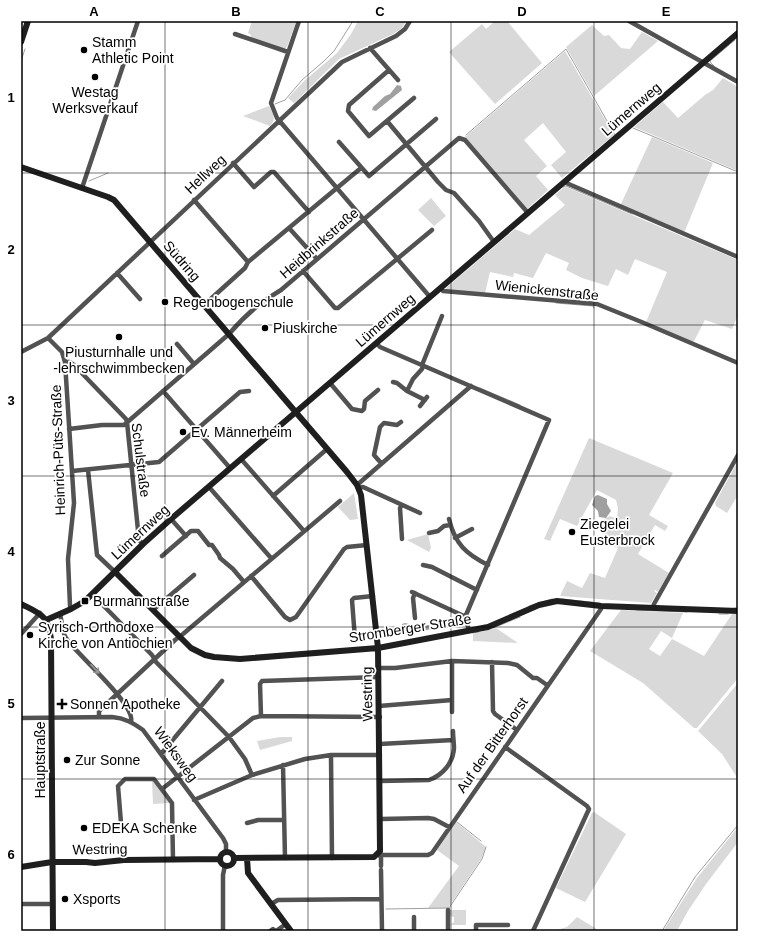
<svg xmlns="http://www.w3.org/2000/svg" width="759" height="952" viewBox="0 0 759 952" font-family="Arial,sans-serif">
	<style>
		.green { fill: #d9d9d9 }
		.water { fill: #a0a0a0 }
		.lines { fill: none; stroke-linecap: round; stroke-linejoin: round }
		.stream { stroke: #a0a0a0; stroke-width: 1 }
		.street { stroke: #525252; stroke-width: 4.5 }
		.secondary { stroke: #1f1f1f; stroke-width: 6 }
		.oneway { stroke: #979797 }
		.grid { fill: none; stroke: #000; stroke-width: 1; stroke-opacity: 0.55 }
		.poi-dot { fill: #000; stroke: #fff; stroke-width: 1.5 }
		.labels { text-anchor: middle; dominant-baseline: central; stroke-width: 3.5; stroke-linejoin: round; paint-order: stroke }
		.poi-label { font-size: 14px; fill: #000; stroke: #fff; text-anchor: start }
		.street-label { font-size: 14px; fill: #000; stroke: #fff }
		.neatline { fill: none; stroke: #000; stroke-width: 1.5 }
		.grid-label { font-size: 13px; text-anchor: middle; font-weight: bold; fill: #000 }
	</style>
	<rect width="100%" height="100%" fill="#fff"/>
	<path class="green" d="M252,21h42l2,1 -9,25 -3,2 -32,-11 -2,-4 -2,-1z
		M358,21h48l-4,7 -9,6 -54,25 -45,44 -6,-5 16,-17 33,-28 14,-19z
		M495,21h12l35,42 -47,41 -46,-52 33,-28 4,5z
		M592,25l12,11 5,-1 12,13 9,1 12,-17 16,9 -64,55 -28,-49z
		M565,51l49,84 -52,43 -11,-13 15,-13 -23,-29 -19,17 23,26 -11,10 12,14 -22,20 -61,-73z
		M723,78l15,9v84l-104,-44 29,-25 15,16 27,-23 8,-5z
		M269,106c4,8 8,13 1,20l-27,-10z
		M652,137l61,26 -29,70 -64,-27z
		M566,187l172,73v55l-6,14 -27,-9 -11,21 -3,1 -45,-20 21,-50 -32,-13 -7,16 -12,-6 -8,17 -26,-8 -16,-8 3,-7 -23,-10 -13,25 -19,-5 -1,4 -23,-5 -5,21 -38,-3 -1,-2 69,-59 14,6 36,-30 -10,-10 8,-7z
		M431,198l15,18 -12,10 -16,-16z
		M589,438l84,35 -24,42 19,11 -3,5 -10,-6 -17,29 31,19 -11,19 -3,-2 -1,1 3,2 -6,10 -91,-7 7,-15 15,7 8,-15 15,5 13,-30 -15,-6 3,-7 -7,-3 5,-13 6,-3 7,3 1,-11 -2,-8 -19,-10 -20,36 -17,-7 -10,22 -6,-2z
		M738,461v34l-11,18 -11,-7 -1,-3z
		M354,493l4,26 -8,1 -12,-13z
		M428,534l3,14 -2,4 -22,-12z
		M621,610l62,3 -11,25 -11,-7 -12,18 11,7 12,-17 32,17 28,-42h6v64l-41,50h-3l-51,-45 -53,-32z
		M496,628l22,15 -45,-2v-7z
		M738,683v96l-16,-25 -24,-23z
		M280,737h12v4l-32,9 -3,-9z
		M152,781h2l16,22 -17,1z
		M594,812l32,22 -41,68 -29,-14 36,-75z
		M456,822l30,25 -5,12 -33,49h-20l31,-42 -22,-16z
		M738,827v15l-32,42 -18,27 -11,20h-14l34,-53z
		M449,910h17v15h-16l4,-3v-5l-5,-1z
		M577,917l23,14h-47l14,-4z"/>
	<path class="water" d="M397,85l4,1 1,4 -26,21 -4,-1 1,-3 12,-11 5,-2z
		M598,495l9,4v5l4,7 -5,7 -7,-1 -1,-6 -6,-6 3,-9z
		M405,623l8,2h16l2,3v1l-24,6 -5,-3v-8z"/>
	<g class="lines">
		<path class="stream" d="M21,61l4,-12
			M714,66l-3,-3 -1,-2 25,-21
			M275,104l10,-4 17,-20 22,-19 10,-10 19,-30
			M633,128l105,44
			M466,135l100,-86 49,86
			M89,181l19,-8
			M563,187l3,-1 66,28
			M556,303l37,3 1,2
			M480,388l40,17
			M562,599l38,4
			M529,606l23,-7
			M734,608h4
			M636,610l51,2
			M719,614h9
			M493,628l27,-11
			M473,633l6,-1
			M457,822l24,19
			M386,909l63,-1 33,-49 4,-12
			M662,931l33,-54 43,-52"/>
		<path class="street" d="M299,21l-28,82 6,15 153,179
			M629,21l109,61
			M235,34l53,18
			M370,48l28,32
			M389,70l-40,35 -1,6 21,25 45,-38
			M387,121l51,61 8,8 8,3 25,28 15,21
			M339,142l30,34 67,-57
			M233,163l21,24 17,-15h3l35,40
			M564,182l174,75
			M82,188l56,-167
			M194,200l54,62
			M289,228l28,31
			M303,271l32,37h3l94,-78
			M117,273l23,26
			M440,288l3,3 154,13 47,19 94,40
			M204,305l41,-37 3,-6 113,-94
			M48,338l14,14 3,10 9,141 -6,56 2,47 1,3
			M376,343l4,4 169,73 -83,195v4l3,12
			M177,344l17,20
			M21,352l27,-14 294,-276 54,-26 9,-7 5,-8
			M65,362h5l4,3 52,54 1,3 12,118 4,4
			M422,365l20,-49
			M393,382l4,1 10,8 18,9
			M330,383l22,26 10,2 2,-2 1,-8 13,-11
			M163,391l67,77
			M407,391l6,-12 9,-10 1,-4
			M420,406l7,-9
			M69,429l33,-4h22l105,-91c16,-19 31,-32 52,-44l178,-152 6,2 63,73
			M241,459l63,72
			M381,463l-7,-8 6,-28 4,-4 13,2 4,-3
			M88,470l9,85 18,17
			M72,471l87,-9 81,-70 9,-1
			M357,485l114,-99
			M209,487l62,71
			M358,488l5,-1 57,26
			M273,496l54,-47
			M402,505l-2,3 2,31
			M171,519l15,17
			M449,519c6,25 17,35 39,46
			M429,533l9,-2 6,-5 6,-1
			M455,538l17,-9
			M162,556l29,-25h7l11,14h3l7,10 1,3 13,11 11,13
			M423,565l9,2 45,23
			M251,576l34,41 5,3 6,-3 48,-68 3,-2 20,-2
			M412,592l54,25
			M415,593l-2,5 2,20
			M93,595l59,60 4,7 73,75 16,22 7,16
			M653,608l1,-4 84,-149
			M153,610l41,-35
			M60,614c2,7 2,18 6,24 10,16 70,66 65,84
			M21,634l19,-21
			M355,639l-3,-39 2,-2 19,-2
			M452,661v51
			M492,662l1,49 2,3 22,16
			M379,668h16l57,-7 56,2 9,2 16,13h4l10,7
			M379,706l73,-6
			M99,716v-5l76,-71 8,-6 157,-133
			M261,716l-1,-32 2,-3 117,-4
			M21,718l91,-1c13,1 21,6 31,13l80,108 3,6v8
			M380,744l73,-4
			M505,747l82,59 2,3 -56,122
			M161,754l61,-73
			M331,755l1,103
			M283,765l2,93
			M380,781l49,-1c14,-5 24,-17 25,-32 0,-5 -1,-11 -1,-17
			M162,789l91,-71 8,-2 119,1
			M194,800l58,-25 53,-16 26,-4h49
			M381,819l47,-1 6,1 15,8
			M121,823l-3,-37 7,-7h29l18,24 1,57
			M247,823l11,-3h26
			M379,854l4,1h45l4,-2 169,-244v-3
			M379,854l2,4v8
			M381,870l1,61
			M21,904h31
			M271,904l7,-4 103,-1
			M448,910v21
			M414,917v14
			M223,931v-56l2,-10
			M270,931l3,-2 2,2
			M276,931l10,-7
			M476,931v-6h32"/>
		<path class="secondary" d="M21,42l7,-21
			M21,167l87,30 6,3 233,272 10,13 4,10 17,153 2,203 -6,6 -140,1
			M115,572l76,76 14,7 9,2 26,2 138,-11 110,-21 51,-22 18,-4 44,5 137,5
			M21,604c20,10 27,11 30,35l2,292
			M46,620l25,-11 14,-8 58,-57 28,-25 567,-486
			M220 859a7 7 0 1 1 14 0a7 7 0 1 1-14 0Z
			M247,858l1,15 43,58
			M21,867l31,-5h34l9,1 29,-3 96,-1"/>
	</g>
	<defs><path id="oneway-shaft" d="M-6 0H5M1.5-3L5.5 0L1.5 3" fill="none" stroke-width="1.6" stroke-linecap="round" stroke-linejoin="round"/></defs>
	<use class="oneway" href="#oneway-shaft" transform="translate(95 669) rotate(47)"/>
	<path class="grid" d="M165,21v910M308,21v910M451,21v910M594,21v910M21,173h717M21,325h717M21,476h717M21,627h717M21,779h717"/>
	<g class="poi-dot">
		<circle cx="84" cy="50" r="4"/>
		<circle cx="95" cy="77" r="4"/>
		<circle cx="165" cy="302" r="4"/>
		<circle cx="265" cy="328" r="4"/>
		<circle cx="119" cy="337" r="4"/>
		<circle cx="183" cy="432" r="4"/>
		<circle cx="572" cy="532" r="4"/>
		<rect x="81" y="597" width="8" height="8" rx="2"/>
		<circle cx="30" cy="635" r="4"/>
		<path d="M60 698h4v4h4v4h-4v4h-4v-4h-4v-4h4z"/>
		<circle cx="67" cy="760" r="4"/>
		<circle cx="84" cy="828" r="4"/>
		<circle cx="65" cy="899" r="4"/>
	</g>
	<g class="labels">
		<g class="poi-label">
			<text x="92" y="42">Stamm<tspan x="92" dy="16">Athletic Point</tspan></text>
			<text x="95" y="92" text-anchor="middle">Westag<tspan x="95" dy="16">Werksverkauf</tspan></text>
			<text x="173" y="302">Regenbogenschule</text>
			<text x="273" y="328">Piuskirche</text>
			<text x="119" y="352" text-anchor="middle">Piusturnhalle und<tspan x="119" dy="16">-lehrschwimmbecken</tspan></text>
			<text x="191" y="432">Ev. Männerheim</text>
			<text x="580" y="524">Ziegelei<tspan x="580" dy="16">Eusterbrock</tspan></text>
			<text x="93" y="601">Burmannstraße</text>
			<text x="38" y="627">Syrisch-Orthodoxe<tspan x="38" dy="16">Kirche von Antiochien</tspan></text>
			<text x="70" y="704">Sonnen Apotheke</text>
			<text x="75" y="760">Zur Sonne</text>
			<text x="92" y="828">EDEKA Schenke</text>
			<text x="73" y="899">Xsports</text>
		</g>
		<g class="street-label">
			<text transform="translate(631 109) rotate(-41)">Lümernweg</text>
			<text transform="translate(205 174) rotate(-43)">Hellweg</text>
			<text transform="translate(319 243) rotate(-41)">Heidbrinkstraße</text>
			<text transform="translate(182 261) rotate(49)">Südring</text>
			<text transform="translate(547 290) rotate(6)">Wienickenstraße</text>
			<text transform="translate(385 320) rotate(-41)">Lümernweg</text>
			<text transform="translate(58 450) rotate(-92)">Heinrich-Püts-Straße</text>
			<text transform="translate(141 460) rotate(83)">Schulstraße</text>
			<text transform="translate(140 532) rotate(-43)">Lümernweg</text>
			<text transform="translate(410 628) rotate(-9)">Stromberger Straße</text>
			<text transform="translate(367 694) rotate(-91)">Westring</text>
			<text transform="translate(492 745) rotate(-55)">Auf der Bitterhorst</text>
			<text transform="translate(176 754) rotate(54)">Wieksweg</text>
			<text transform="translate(40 760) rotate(-90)">Hauptstraße</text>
			<text transform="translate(100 849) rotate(-1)">Westring</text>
		</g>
	</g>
	<rect width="759" height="952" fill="none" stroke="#ffffff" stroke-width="44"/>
	<rect x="22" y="22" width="715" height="908" class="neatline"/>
	<g class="grid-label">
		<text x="94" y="16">A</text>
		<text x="236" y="16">B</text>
		<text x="380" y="16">C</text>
		<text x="522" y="16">D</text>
		<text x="666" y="16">E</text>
		<text x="11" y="102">1</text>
		<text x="11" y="254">2</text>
		<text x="11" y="405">3</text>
		<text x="11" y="556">4</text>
		<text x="11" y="708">5</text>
		<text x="11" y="859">6</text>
	</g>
</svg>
